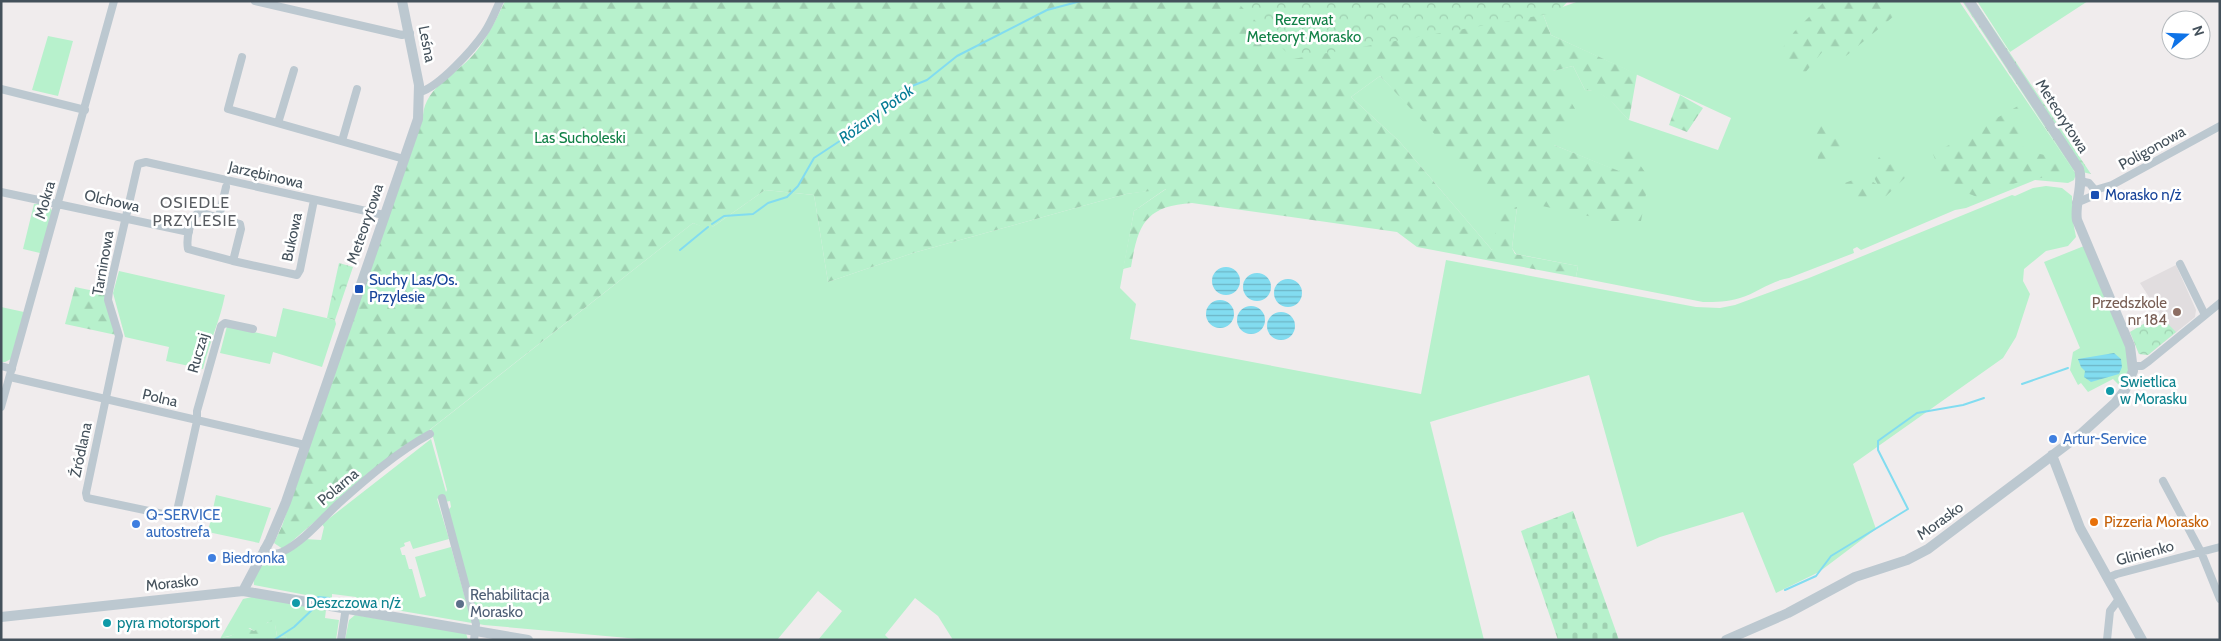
<svg xmlns="http://www.w3.org/2000/svg" width="2221" height="641" viewBox="0 0 2221 641" font-family="Cabin,sans-serif">
	<style>
		.education { fill: #e1dddf }
		.green { fill: #b7f1cc }
		.forest { fill: url(#forest-firs) }
		.cemetery { fill: url(#cemetery-stones) }
		.park { fill: url(#park-crowns) }
		.water { fill: url(#water-rules) }
		.lines { fill: none; stroke-linecap: round; stroke-linejoin: round }
		.stream { stroke: #82dcf0; stroke-width: 2 }
		.minor { stroke: #bcc8d0; stroke-width: 8 }
		.tertiary { stroke: #bcc8d0; stroke-width: 10 }
		.transit-dot { fill: #1a4fb4; stroke: #fff; stroke-width: 2 }
		.education-dot { fill: #8d6e63; stroke: #fff; stroke-width: 2 }
		.culture-dot { fill: #0f9aa8; stroke: #fff; stroke-width: 2 }
		.shop-dot { fill: #3f7fe0; stroke: #fff; stroke-width: 2 }
		.food-dot { fill: #e8710a; stroke: #fff; stroke-width: 2 }
		.service-dot { fill: #5c6f8a; stroke: #fff; stroke-width: 2 }
		.labels { text-anchor: middle; dominant-baseline: central; stroke-width: 5; stroke-linejoin: round; paint-order: stroke }
		.park-label { font-size: 15px; fill: #118046; stroke: #fff }
		.street-label { font-size: 15px; fill: #44515b; stroke: #fff }
		.transit-label { font-size: 15px; fill: #164399; stroke: #fff; text-anchor: start }
		.education-label { font-size: 15px; fill: #785e54; stroke: #fff; text-anchor: end }
		.culture-label { font-size: 15px; fill: #0d838f; stroke: #fff; text-anchor: start }
		.shop-label { font-size: 15px; fill: #366cbe; stroke: #fff; text-anchor: start }
		.food-label { font-size: 15px; fill: #c56008; stroke: #fff; text-anchor: start }
		.service-label { font-size: 15px; fill: #4e5e75; stroke: #fff; text-anchor: start }
		.water-label { font-size: 16px; font-style: italic; fill: #067c96; stroke: #fff }
		.neighbourhood-label { font-size: 16px; letter-spacing: 1px; fill: #595d62; stroke: #fff }
	</style>
	<defs>
		<pattern id="forest-firs" width="22" height="20" patternUnits="userSpaceOnUse" patternTransform="scale(1.25)"><rect width="22" height="20" fill="#b7f1cc"/><path d="M5 1l3.5 6h-7zM16 11l3.5 6h-7z" fill="#9fd0b1"/></pattern>
		<pattern id="cemetery-stones" width="16" height="16" patternUnits="userSpaceOnUse" patternTransform="scale(1.25)"><rect width="16" height="16" fill="#b7f1cc"/><path d="M2 7V4a2 2 0 0 1 4 0v3zM10 15v-3a2 2 0 0 1 4 0v3z" fill="#9fd0b1"/></pattern>
		<pattern id="park-crowns" width="20" height="18" patternUnits="userSpaceOnUse" patternTransform="scale(1.25)"><rect width="20" height="18" fill="#b7f1cc"/><path d="M2 6a3 3 0 1 1 6 0M12 15a3 3 0 1 1 6 0" fill="none" stroke="#9fd0b1"/></pattern>
		<pattern id="water-rules" width="6" height="5" patternUnits="userSpaceOnUse" patternTransform="scale(1.25)"><rect width="6" height="5" fill="#82dcf0"/><path d="M0 2.5h6" fill="none" stroke="#6cb5c5"/></pattern>
	</defs>
	<rect width="100%" height="100%" fill="#f0eced"/>
	<path class="education" d="M2176,265l20,45 -1,7 -47,38 -9,-1 -9,-22 30,-18 -20,-31z"/>
	<path class="green" d="M1579,1h380l117,173 -2,6 -6,3 -33,-3 -69,28 -11,2 -94,40 -4,-3 -4,2 1,4 -65,25c-19,3 -32,15 -49,20 -12,4 -24,4 -37,4l-127,-25 2,-11 -62,-12 -4,-6 5,-41 -25,43 -93,-109 -48,-44 29,-21 37,38 194,107 14,-77 -5,28 -66,-27 -2,-74 21,-5 12,24 12,1 12,8 20,21 89,30 13,-32 -180,-83 -8,-21z
		M1977,1h111l-78,51z
		M48,36l25,5 -15,55 -26,-6z
		M2046,186l16,2 10,8v20l4,21 -8,9 -22,5 -22,18 -1,12 7,13 -14,43 -13,21 -150,106 23,65 -57,43 -43,21 -33,-81 -83,25 -23,10 -48,-172 -159,47 54,218h-531l-15,-24 -23,-18 -30,37 5,5h-72l24,-29 -24,-20 -41,49h-127l-166,-15 -5,-1 -31,-114 3,-3 -1,-6 -5,1 -2,-8 -6,5 12,40 -36,10 -3,-8 -6,2 1,3 -5,2 2,7h3l4,14h3l8,29 6,-2 -11,-39 36,-10 21,76 -117,-20 1,-6 -24,-3v6l-78,-15c-2,-19 17,-24 30,-32 7,-4 14,-9 21,-14l16,1 3,-13 -2,-3 109,-85 15,53 1,-2 -16,-61 262,-206 14,5 7,-2 51,-36 49,5 14,87 85,-29 213,-59 41,-6 -33,23 -14,77 16,16 -6,35 291,55 25,-134 250,47 24,1 15,-3 74,-27 203,-83 3,1 18,-8z
		M34,204l14,1 5,7 -13,41 -17,-4z
		M2084,246l39,91 8,28 -9,23 -9,-9 -25,13 -7,-9 -3,2 -8,-15 3,-18 7,-4 -36,-86z
		M119,271l106,24c-5,26 -16,48 -22,74l-37,-8 3,-14 -44,-10 -12,-44z
		M1,307l23,5 -13,47 -6,3h-4z
		M283,308l52,12 1,4 -14,43 -49,-15 -3,12 -50,-11 7,-27 49,11z
		M216,495l55,13 -12,35 -51,-11z
		M256,596l70,14 -1,8 14,2 -3,20h-50l1,-3 -10,-1 -2,-11 -7,-3 -4,5 -10,4 -4,-3c-10,3 -20,10 -29,9l22,-38z
		M355,615l111,18 2,7h-123l4,-20z"/>
	<path class="forest" d="M505,1h1052l-14,13 8,21 86,39 -8,46c-14,-14 -24,-29 -44,-30l-12,-24 -20,5 25,43 -24,31 65,26 6,-28 24,35 -8,43h-30l-119,-26 -112,-119 -29,21 48,44 93,109 8,-41 17,-2 -5,41 3,6 63,12 -2,11 -159,-30 -20,-15 -205,-29c-47,3 -54,22 -61,64l-8,2 11,-58 32,-22 -40,5 -213,59 -85,29 -14,-87 -49,-5 -51,36 -7,3 -14,-6 -354,278 -56,48 -9,-6 8,-17c46,-137 95,-273 141,-411 3,-29 33,-40 51,-61 13,-16 22,-34 31,-53z
		M1825,1h68l7,10 -54,45 -23,-5 -19,23 -14,-9 -16,-5 20,-28z
		M1680,95l23,13 -16,24 -18,-7z
		M2018,106l5,15 -4,22 10,9 16,3 19,12 -3,7 -45,9 -39,14 -32,-13 -12,-30z
		M1825,123l20,18 -18,29 -10,-3 2,-23 -14,-9 7,-11z
		M1879,157l9,8 13,-4 10,11 -26,25 -25,9 -15,-23 18,-7 15,9 -7,-13z
		M75,287l29,6 12,42 -51,-11z
		M272,620l3,4 2,12 10,1 -1,3h-66l1,-3c10,1 16,-4 21,-12l12,6z"/>
	<path class="cemetery" d="M1573,511l46,129h-61l-37,-109z"/>
	<path class="park" d="M1236,1h332l-8,9 -12,4 -255,45z
		M1962,1h13l116,173 -18,-4z
		M339,263l14,4 -18,53 -8,-2z
		M2159,315l17,17 -28,23 -9,-1 -9,-22z"/>
	<path class="water" d="M1212 281a14 14 0 1 1 28 0a14 14 0 1 1-28 0Z
		M1243 287a14 14 0 1 1 28 0a14 14 0 1 1-28 0Z
		M1274 293a14 14 0 1 1 28 0a14 14 0 1 1-28 0Z
		M1206 314a14 14 0 1 1 28 0a14 14 0 1 1-28 0Z
		M1237 320a14 14 0 1 1 28 0a14 14 0 1 1-28 0Z
		M1267 326a14 14 0 1 1 28 0a14 14 0 1 1-28 0Z
		M2114,353l7,6 1,8 -3,7 -28,8 -7,-5 1,-6 -4,-4 -3,-8z"/>
	<g class="lines">
		<path class="stream" d="M873,116l34,-28 20,-8 30,-24 90,-46 34,-9
			M712,224l12,-8 29,-2 15,-11 19,-6 11,-11 16,-28 50,-33
			M680,250l28,-23
			M2022,384l46,-16
			M1785,590l31,-14 15,-20 77,-47 -30,-59v-9l4,-3 35,-25 46,-8 21,-7
			M318,597l11,1
			M274,640l20,-13 21,-20"/>
		<path class="minor" d="M255,1l147,34 8,-2
			M242,57l-14,52 176,50
			M1,89l84,21
			M420,92c19,-5 53,-43 64,-59 7,-10 11,-21 16,-32
			M278,123l16,-53
			M342,141l15,-52
			M2095,190l17,-5 108,-59
			M1,192l188,40
			M2076,203l19,-8v-5l-6,-7 -9,-2
			M199,212l41,12 1,5 -8,32 -45,-12c-2,-11 2,-30 11,-37z
			M219,217l7,-30
			M233,261l64,14 3,-5 14,-70
			M2180,264l25,51
			M253,329l-28,-6 -4,3 -24,85v10l-20,90 -4,5 -86,-18 -1,-5 33,-157 -11,-36 1,-9 29,-127 8,-2 238,53
			M1,366l11,3
			M2134,366h8l7,-5 71,-58
			M10,377l295,68
			M1,407l113,-406
			M2163,481l38,71 19,47
			M442,498l34,126 -2,16
			M264,549c7,4 12,6 18,3 22,-11 39,-32 56,-48 28,-25 59,-52 92,-70
			M2107,578l10,-4 103,-27
			M341,640l5,-33
			M2107,640l3,-29 9,-12"/>
		<path class="tertiary" d="M2052,455l28,73 62,112
			M243,591l27,-51 16,-38 132,-383 1,-34 -17,-84
			M1,617l242,-26 285,49
			M1726,640l62,-27 67,-36 52,-17 21,-11 154,-116 33,-30 10,-13 8,-19 -3,-25 -53,-126c-3,-16 7,-35 2,-51l-110,-168"/>
	</g>
	<g class="transit-dot">
		<rect x="2090" y="190" width="10" height="10" rx="2.5"/>
		<rect x="354" y="284" width="10" height="10" rx="2.5"/>
	</g>
	<circle class="education-dot" cx="2177" cy="312" r="5"/>
	<g class="culture-dot">
		<circle cx="2110" cy="391" r="5"/>
		<circle cx="296" cy="603" r="5"/>
		<circle cx="107" cy="623" r="5"/>
	</g>
	<g class="shop-dot">
		<circle cx="2053" cy="439" r="5"/>
		<circle cx="136" cy="524" r="5"/>
		<circle cx="212" cy="558" r="5"/>
	</g>
	<circle class="food-dot" cx="2094" cy="522" r="5"/>
	<circle class="service-dot" cx="460" cy="604" r="5"/>
	<g class="labels">
		<g class="park-label">
			<text x="1304" y="20">Rezerwat<tspan x="1304" dy="17">Meteoryt Morasko</tspan></text>
			<text x="580" y="138">Las Sucholeski</text>
		</g>
		<g class="street-label">
			<text transform="translate(427 44) rotate(79)">Leśna</text>
			<text transform="translate(2062 116) rotate(57)">Meteorytowa</text>
			<text transform="translate(2152 148) rotate(-29)">Poligonowa</text>
			<text transform="translate(266 175) rotate(13)">Jarzębinowa</text>
			<text transform="translate(45 200) rotate(-74)">Mokra</text>
			<text transform="translate(112 201) rotate(13)">Olchowa</text>
			<text transform="translate(365 224) rotate(-71)">Meteorytowa</text>
			<text transform="translate(292 237) rotate(-78)">Bukowa</text>
			<text transform="translate(103 263) rotate(-80)">Tarninowa</text>
			<text transform="translate(198 353) rotate(-74)">Ruczaj</text>
			<text transform="translate(160 398) rotate(13)">Polna</text>
			<text transform="translate(81 450) rotate(-78)">Źródlana</text>
			<text transform="translate(338 487) rotate(-40)">Polarna</text>
			<text transform="translate(1940 521) rotate(-36)">Morasko</text>
			<text transform="translate(2145 553) rotate(-15)">Glinienko</text>
			<text transform="translate(172 583) rotate(-6)">Morasko</text>
		</g>
		<g class="transit-label">
			<text x="2105" y="195">Morasko n/ż</text>
			<text x="369" y="280">Suchy Las/Os.<tspan x="369" dy="17">Przylesie</tspan></text>
		</g>
		<g class="education-label">
			<text x="2167" y="303">Przedszkole<tspan x="2167" dy="17">nr 184</tspan></text>
		</g>
		<g class="culture-label">
			<text x="2120" y="382">Swietlica<tspan x="2120" dy="17">w Morasku</tspan></text>
			<text x="306" y="603">Deszczowa n/ż</text>
			<text x="117" y="623">pyra motorsport</text>
		</g>
		<g class="shop-label">
			<text x="2063" y="439">Artur-Service</text>
			<text x="146" y="515">Q-SERVICE<tspan x="146" dy="17">autostrefa</tspan></text>
			<text x="222" y="558">Biedronka</text>
		</g>
		<g class="food-label">
			<text x="2104" y="522">Pizzeria Morasko</text>
		</g>
		<g class="service-label">
			<text x="470" y="595">Rehabilitacja<tspan x="470" dy="17">Morasko</tspan></text>
		</g>
		<g class="water-label">
			<text transform="translate(876 114) rotate(-36)">Różany Potok</text>
		</g>
		<g class="neighbourhood-label">
			<text x="195" y="202">OSIEDLE<tspan x="195" dy="18">PRZYLESIE</tspan></text>
		</g>
	</g>
	<rect width="2221" height="641" fill="none" stroke="#44515b" stroke-width="5"/>
	<g transform="translate(2186 35) rotate(71)"><circle r="24" fill="#ffffff" stroke="#b4b9bd"/>
	<path d="M0-4L9 19L0 12L-9 19Z" fill="#0f73e7"/>
	<text y="-8" font-size="14" font-weight="bold" text-anchor="middle" fill="#44515b">N</text>
	</g>
</svg>
